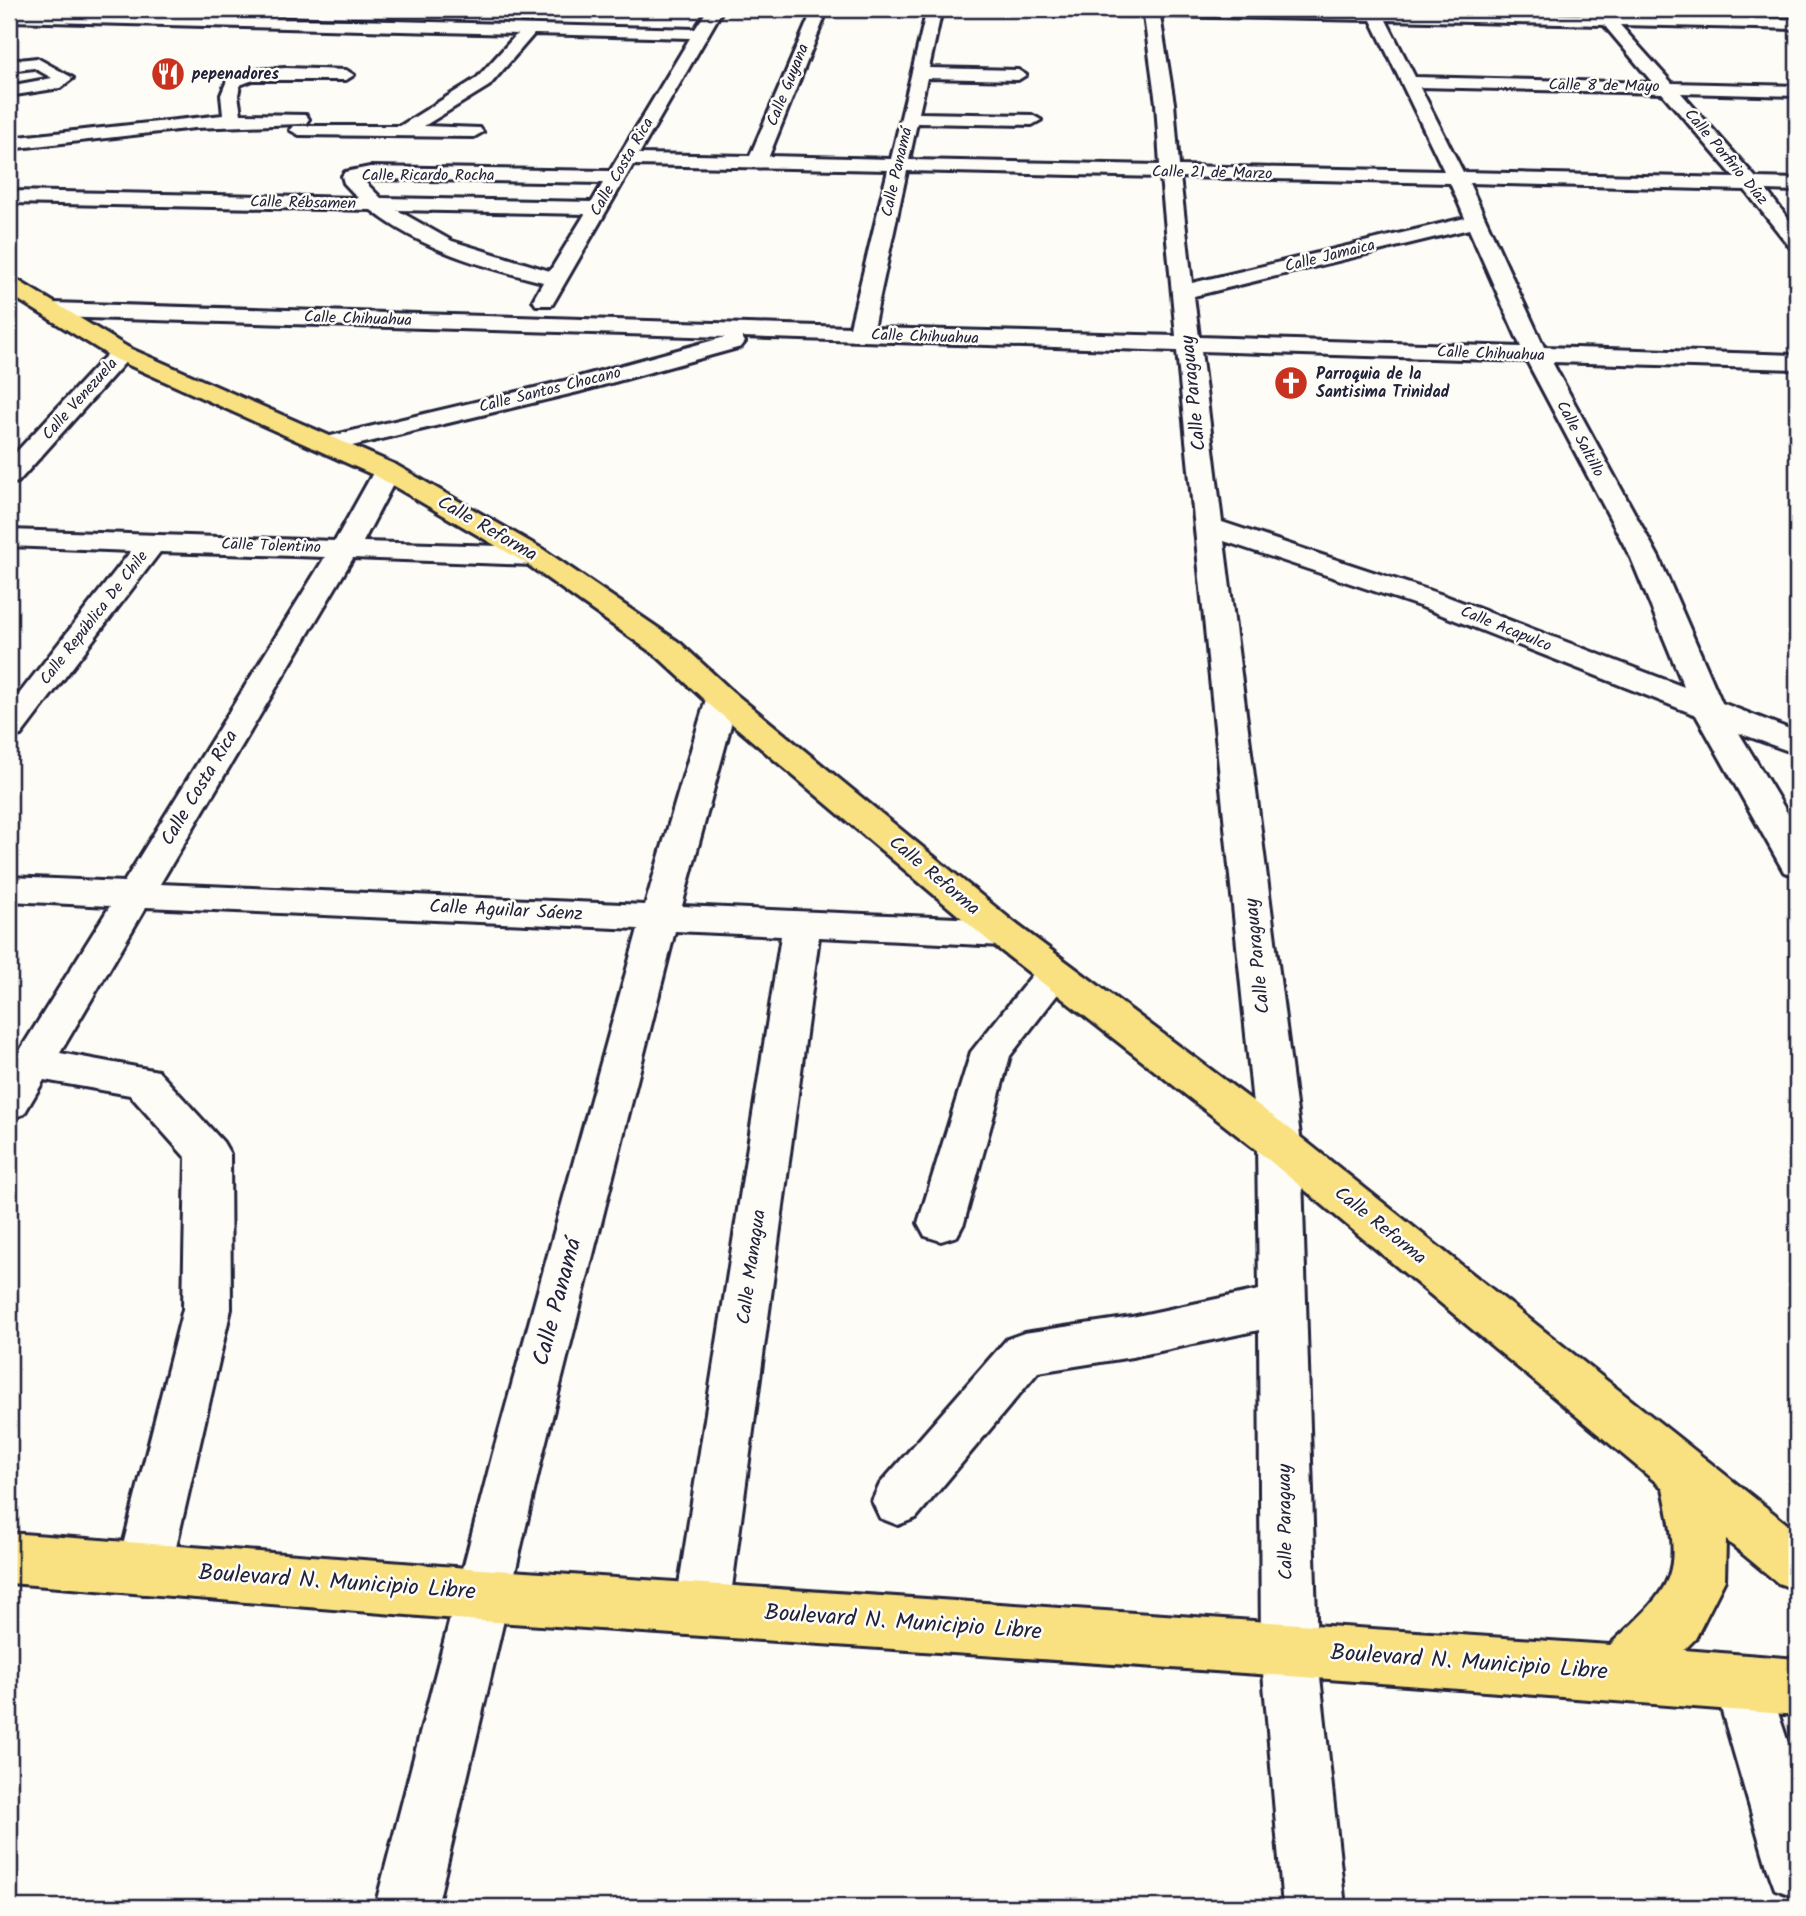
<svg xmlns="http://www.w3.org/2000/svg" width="1806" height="1916" viewBox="0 0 1806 1916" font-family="Kalam,sans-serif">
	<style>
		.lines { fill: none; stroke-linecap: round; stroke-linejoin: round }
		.minor-casing { stroke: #22223b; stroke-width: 6 }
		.major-casing { stroke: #22223b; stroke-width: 6 }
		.minor { fill: #fdfcf7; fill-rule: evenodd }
		.major { fill: #f9e181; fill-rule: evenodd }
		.labels { text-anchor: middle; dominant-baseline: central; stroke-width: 5; stroke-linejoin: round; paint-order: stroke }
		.far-poi-label { font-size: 16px; font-weight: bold; fill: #22223b; stroke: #fdfcf7; text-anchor: start }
		.far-street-label { font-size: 16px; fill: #22223b; stroke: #fdfcf7 }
		.street-label { font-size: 19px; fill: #22223b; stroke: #fdfcf7 }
		.near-street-label { font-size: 23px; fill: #22223b; stroke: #fdfcf7 }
	</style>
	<rect width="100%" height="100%" fill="#fdfcf7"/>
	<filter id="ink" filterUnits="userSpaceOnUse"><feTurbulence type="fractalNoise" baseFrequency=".0143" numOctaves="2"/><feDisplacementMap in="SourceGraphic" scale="14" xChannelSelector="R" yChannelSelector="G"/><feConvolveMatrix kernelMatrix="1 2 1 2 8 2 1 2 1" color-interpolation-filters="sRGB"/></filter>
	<g filter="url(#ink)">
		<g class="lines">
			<g class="minor-casing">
				<path id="minor" d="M708,9h15l-84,145 111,2 63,-147h15l-59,147 122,3 36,-150h15l-13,59 89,2 8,5 -8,5 -91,-2 -8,35 113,2 9,5 -9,5 -115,-2 -8,37 251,5 -4,-62 -12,-87 -108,-2 -7,-5 337,2v-2h14l2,2 213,4 -4,-6h15l6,7 185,3v10l-177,-4 52,58 125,3v10l-116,-3 75,85 41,1v12l-31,-1 31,40v19l-7,-2 -45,-57 -276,-7 75,164 253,8v14l-245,-7 107,196 63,145 75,29v22l-58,-21 58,96v47l-13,-4 -88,-157 -274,-108 -198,-66 77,603 16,505 28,258h-62l-22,-258 -2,-319 -127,27 -94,15 -122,146 -18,7 -18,-7 -8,-17 8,-17 127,-145 17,-6 108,-16 127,-27 -2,-146 -80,-793 -435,-14 3,5 -4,5 -163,45 -251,60 -9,-3 -4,-5 4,-5 246,-58 161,-44 -673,-20 -8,-2 -3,-5 3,-5 8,-2 798,24 38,-157 -255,-5 -78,135 -3,5h-16l-3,-5 10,-18c-62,-16 -121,-32 -172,-72l-362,-7v-12l349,7 -14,-15 -2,-7 3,-4 25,-5 240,4 80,-133 -156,-4 -45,52 -65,40 56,2 3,4 -9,5 -175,-2 -9,-5 3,-4h107l77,-48 40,-44 -508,-13v-10l686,18zM1160,16l211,4 73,151 -265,-5 -5,-63zM1386,20l218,5 49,58 -238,-6zM1420,87l242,6 73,85 -272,-6zM907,171l254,6 15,159 -303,-8zM1180,177l270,6 15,35 -273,65zM370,179l233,4 -11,19 -211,-4 -18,-18zM397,210l188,4 -35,57 -98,-30zM1469,229l52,118 -322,-10 -5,-41zM1201,351l326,10 104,197 53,129 -241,-92 -221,-73z
					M37,58l36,20 -13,10 -51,8v-10l43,-8 -18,-10 -25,3v-10z
					M286,68l60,2 8,5 -8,5h-93l-13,5 -2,10 3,19 65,1 3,4 -3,4 -6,1 -105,4 -186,21v-11l214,-23 -2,-20 7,-17 25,-8z
					M121,346l8,2 4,5 -4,5 -111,124 -9,2v-24l104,-112z
					M387,463l9,2 4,6 -37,71 171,5 10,3 4,6 -4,6 -10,3 -181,-7 -193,326 485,21 61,-206 5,-7 11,-3 11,3 5,7 -56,207 321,14 13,4 6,9 -6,9 -13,4 -184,-9 -90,673 -8,19 -19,7 -19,-7 -8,-19 106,-674 -106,-5 -132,522 -106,454h-62l118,-454 145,-524 -492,-22 -86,146 98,18 65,71 7,12 1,155 -60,260 -8,18 -19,7 -19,-7 -8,-18 66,-260 3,-151 -56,-63 -86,-15 -20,34 -15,5v-51l101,-162 -101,-5v-24l115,5 201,-325 -165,-5 -139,183 -12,3v-31l122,-156 -122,-5v-16l326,11 39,-70 4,-6z
					M1055,960l14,4 5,9 -64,83 -46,167 -7,13 -16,5 -16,-5 -7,-13 53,-171 70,-88z
					M1742,1656l20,8 35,106v127l-22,-8 -8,-22 -53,-183 8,-20z"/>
			</g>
			<g class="major-casing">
				<path id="major" d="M9,278l8,2 112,68 267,117 148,85 136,93 53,49 283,232 278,208 503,400v58l-19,-7 -52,-43 -1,40 -30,59 -11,11 113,9v56l-508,-39 -808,-55 -472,-38v-50l472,36 1129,76c65,-61 73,-67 53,-157l-399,-332 -274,-214 -279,-236 -53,-49 -134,-95 -146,-85 -265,-119 -104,-64z"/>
			</g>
			<use href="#minor" class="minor"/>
			<use href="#major" class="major"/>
		</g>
	</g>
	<defs>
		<g id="restaurant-disc" transform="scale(1.75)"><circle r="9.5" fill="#c8321e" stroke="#fdfcf7"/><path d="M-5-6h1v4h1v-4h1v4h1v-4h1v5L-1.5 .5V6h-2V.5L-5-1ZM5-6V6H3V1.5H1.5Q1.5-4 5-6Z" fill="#fff"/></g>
		<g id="church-disc" transform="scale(1.75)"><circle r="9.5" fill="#c8321e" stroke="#fdfcf7"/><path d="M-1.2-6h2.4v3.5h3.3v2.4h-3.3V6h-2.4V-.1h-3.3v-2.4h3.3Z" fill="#fff"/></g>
	</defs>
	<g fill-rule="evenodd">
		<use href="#restaurant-disc" x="168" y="74"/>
		<use href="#church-disc" x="1291" y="383"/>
	</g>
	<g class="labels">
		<g class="far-poi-label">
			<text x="192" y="74">pepenadores</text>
			<text x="1316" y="374">Parroquia de la<tspan x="1316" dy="18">Santisima Trinidad</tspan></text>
		</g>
		<g class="far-street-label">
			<text transform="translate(788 85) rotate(-68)">Calle Guyana</text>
			<text transform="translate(1604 86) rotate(1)">Calle 8 de Mayo</text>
			<text transform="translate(1726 157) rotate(50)">Calle Porfirio Díaz</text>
			<text transform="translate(622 167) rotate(-60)">Calle Costa Rica</text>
			<text transform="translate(897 172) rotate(-77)">Calle Panamá</text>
			<text transform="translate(1212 173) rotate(1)">Calle 21 de Marzo</text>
			<text x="428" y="175">Calle Ricardo Rocha</text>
			<text transform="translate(303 203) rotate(1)">Calle Rébsamen</text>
			<text transform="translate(1330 256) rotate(-14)">Calle Jamaica</text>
			<text transform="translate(358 319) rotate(2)">Calle Chihuahua</text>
			<text transform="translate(925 337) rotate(2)">Calle Chihuahua</text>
			<text transform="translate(1491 354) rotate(2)">Calle Chihuahua</text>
			<text transform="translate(550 390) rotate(-14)">Calle Santos Chocano</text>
			<text transform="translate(80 399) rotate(-48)">Calle Venezuela</text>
			<text transform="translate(1580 439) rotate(62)">Calle Saltillo</text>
			<text transform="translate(271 546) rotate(2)">Calle Tolentino</text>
			<text transform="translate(94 618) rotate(-52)">Calle República De Chile</text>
			<text transform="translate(1506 629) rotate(22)">Calle Acapulco</text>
		</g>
		<g class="street-label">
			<text transform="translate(1194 393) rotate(-96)">Calle Paraguay</text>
			<text transform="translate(487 529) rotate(30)">Calle Reforma</text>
			<text transform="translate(200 788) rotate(-59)">Calle Costa Rica</text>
			<text transform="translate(934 876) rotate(40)">Calle Reforma</text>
			<text transform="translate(506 911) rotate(3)">Calle Aguilar Sáenz</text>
			<text transform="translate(1258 956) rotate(-96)">Calle Paraguay</text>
			<text transform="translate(1380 1226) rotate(39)">Calle Reforma</text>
			<text transform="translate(752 1267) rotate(-82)">Calle Managua</text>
			<text transform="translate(1286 1522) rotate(-91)">Calle Paraguay</text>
		</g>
		<g class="near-street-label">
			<text transform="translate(558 1302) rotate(-75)">Calle Panamá</text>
			<text transform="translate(337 1583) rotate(4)">Boulevard N. Municipio Libre</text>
			<text transform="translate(903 1623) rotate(4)">Boulevard N. Municipio Libre</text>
			<text transform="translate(1469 1663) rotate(4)">Boulevard N. Municipio Libre</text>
		</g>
	</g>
	<rect width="1806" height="1916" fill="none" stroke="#fdfcf7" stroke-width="35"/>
	<rect x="18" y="18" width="1771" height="1881" fill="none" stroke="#22223b" stroke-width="2.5" filter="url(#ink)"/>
</svg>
